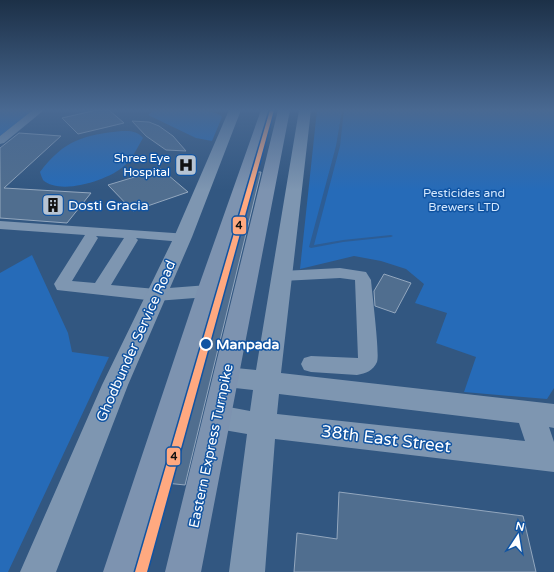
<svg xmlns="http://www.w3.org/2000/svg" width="554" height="572" viewBox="0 0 554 572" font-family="'Varela Round',sans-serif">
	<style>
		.green { fill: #266bb8 }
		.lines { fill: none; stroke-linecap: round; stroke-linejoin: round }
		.stream { fill: #2d5d95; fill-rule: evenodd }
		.building { fill: #506e8f; stroke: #93a7be }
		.minor { fill: #7e96b1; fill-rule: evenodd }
		.tertiary { fill: #7e96b1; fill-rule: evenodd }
		.primary { fill: #7d93b0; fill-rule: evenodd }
		.metro-1-casing { stroke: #1154a2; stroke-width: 3 }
		.metro-1 { fill: #ffa980; fill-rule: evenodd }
		.stop-dot { fill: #1154a2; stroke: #fff; stroke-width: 2 }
		.labels { text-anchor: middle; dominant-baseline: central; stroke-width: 3; stroke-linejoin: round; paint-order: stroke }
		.far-poi-label { font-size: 12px; fill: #fff; stroke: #1154a2; text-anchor: end }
		.far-park-label { font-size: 12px; fill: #d4e8fe; stroke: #1154a2 }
		.poi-label { font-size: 14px; fill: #fff; stroke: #1154a2; text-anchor: start }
		.street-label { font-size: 14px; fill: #fff; stroke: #1154a2 }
		.stop-label { font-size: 14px; font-weight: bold; fill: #fff; stroke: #1154a2; text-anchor: start }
		.near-street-label { font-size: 17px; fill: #fff; stroke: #1154a2 }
		.line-badge { stroke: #1154a2; stroke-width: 1.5 }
		.pale-badge-label { font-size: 11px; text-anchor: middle; font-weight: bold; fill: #111 }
	</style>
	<rect width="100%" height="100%" fill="#325781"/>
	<path class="green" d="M0,110h34l-34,26z
		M154,110c13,0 61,-3 68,7l-10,24 -16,-3 -48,-23z
		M317,110h237v278l-7,11 -83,-7 12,-35 -40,-14 11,-30 -32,-10 9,-19 -18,-15 -25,-8 -27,-5 -54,13z
		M122,131c8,0 16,0 21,7 -6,10 -10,20 -19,28 -15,14 -64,30 -81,14 -1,-2 -2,-5 -3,-8 24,-32 44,-37 82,-41z
		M32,255l36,78 4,19 37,5 -101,215h-8v-299z"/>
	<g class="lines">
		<path class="stream" d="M342,110h2l-4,36 -26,99 29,-5 48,-5 2,1 -2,1 -48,5 -32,6 -2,-1 27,-101z"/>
	</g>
	<path class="building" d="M97,110h12l15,13 -46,11 -16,-16z
		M132,121l17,1 10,4 14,10 13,15 -20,-1 -20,-14z
		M19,133l42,3 -57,52 87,5 -24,30 -67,-5v-70z
		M161,169l27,23 -55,19 -25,-26z
		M256,172h5l-76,313 -19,-2z
		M384,274l27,9 -16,30 -20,-7 -1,-15z
		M339,492l184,24 13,56h-242l3,-39 40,6z"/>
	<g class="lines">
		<path class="minor" d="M33,110h11l-40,33 -4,1v-8z
			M0,221l188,13 3,3 -3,3 -5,2 -47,-4 2,2 -27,45 45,4 52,-4 6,2 3,4 -3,4 -6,2 -52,4 -99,-11 -3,-6 31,-49 -85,-6zM96,236l28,2 -29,45 -23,-2 26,-43z
			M340,268l26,4 5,8c1,13 9,75 6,82 -4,9 -11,11 -20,13l-46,-3 -7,-2 -3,-6 3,-6 7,-2 47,2 -3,-78 -15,-2 -58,3 -6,-1 -2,-4 2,-4 6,-1z"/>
		<path class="tertiary" d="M229,110h12l-49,127 -64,148 -72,187h-36l82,-187 72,-148z
			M299,110h12l-30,263 273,31v24l-5,-1 5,15v30l-279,-33 -10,133h-36l18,-138 -29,-5 -10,-4 -4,-8 4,-8 10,-4 32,6 3,-21 -27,-3 -9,-3 -4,-7 4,-7 9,-3 30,3zM279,394l240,29 6,18 -248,-27z"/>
		<path class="primary" d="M261,110h12l-54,181 -80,281h-36l94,-281z
			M278,110h12l-89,462h-36z"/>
		<g class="metro-1-casing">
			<path id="metro-1" d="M270,110h4l-127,462h-12z"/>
		</g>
		<use href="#metro-1" class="metro-1"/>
	</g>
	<linearGradient id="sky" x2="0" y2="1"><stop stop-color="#1c3047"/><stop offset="0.58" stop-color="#496992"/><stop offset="1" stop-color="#496992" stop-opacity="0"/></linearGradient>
	<rect width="554" height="190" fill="url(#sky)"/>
	<defs>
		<g id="hospital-square" transform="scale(1.15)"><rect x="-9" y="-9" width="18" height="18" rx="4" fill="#b7c4d3" stroke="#1154a2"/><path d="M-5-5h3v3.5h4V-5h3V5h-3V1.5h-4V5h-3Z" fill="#111"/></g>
		<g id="building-square" transform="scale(1.15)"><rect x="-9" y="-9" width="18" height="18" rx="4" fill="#b7c4d3" stroke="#1154a2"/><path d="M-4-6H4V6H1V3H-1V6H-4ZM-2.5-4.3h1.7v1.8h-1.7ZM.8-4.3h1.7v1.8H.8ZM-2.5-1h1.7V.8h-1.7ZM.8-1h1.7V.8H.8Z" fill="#111"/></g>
	</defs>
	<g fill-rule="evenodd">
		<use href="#hospital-square" x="186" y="165"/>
		<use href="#building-square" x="53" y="205"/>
	</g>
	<circle class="stop-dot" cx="206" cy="344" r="6"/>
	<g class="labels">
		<g class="far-poi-label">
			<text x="170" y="158">Shree Eye<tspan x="170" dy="14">Hospital</tspan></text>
		</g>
		<g class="far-park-label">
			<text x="464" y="193">Pesticides and<tspan x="464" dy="14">Brewers LTD</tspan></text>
		</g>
		<g class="poi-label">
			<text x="68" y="205">Dosti Gracia</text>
		</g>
		<g class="street-label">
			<text transform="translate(136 341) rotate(-66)">Ghodbunder Service Road</text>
			<text transform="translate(211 446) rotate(-78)">Eastern Express Turnpike</text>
		</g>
		<g class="stop-label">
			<text x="216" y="344">Manpada</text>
		</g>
		<g class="near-street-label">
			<text transform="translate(386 439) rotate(7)">38th East Street</text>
		</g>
	</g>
	<g class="line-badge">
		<rect x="232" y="216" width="15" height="19" rx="4" fill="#ffa980"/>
		<rect x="166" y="447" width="15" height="19" rx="4" fill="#ffa980"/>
	</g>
	<g class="pale-badge-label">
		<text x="239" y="229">4</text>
		<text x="174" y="460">4</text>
	</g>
	<g transform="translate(518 536) rotate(12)" stroke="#1154a2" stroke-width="3" paint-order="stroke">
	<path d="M0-3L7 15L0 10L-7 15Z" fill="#ffffff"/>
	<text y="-6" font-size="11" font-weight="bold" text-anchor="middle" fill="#ffffff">N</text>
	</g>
</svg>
